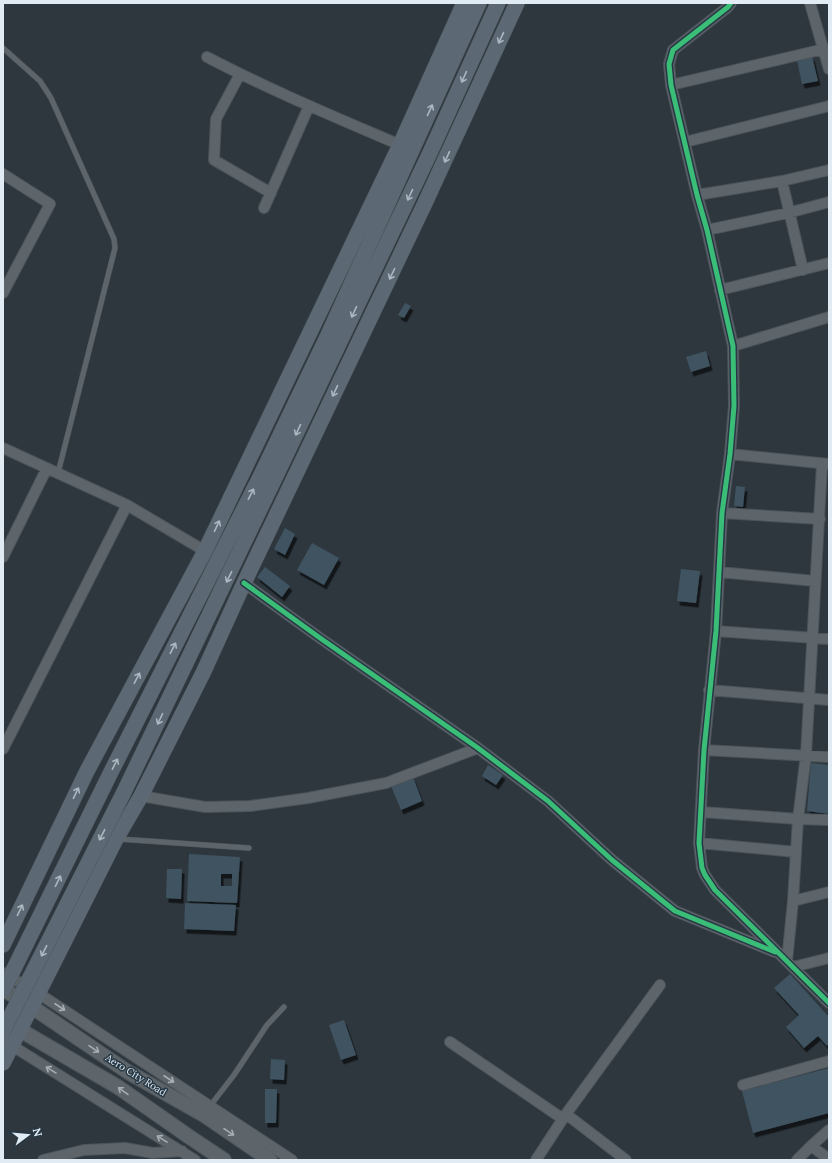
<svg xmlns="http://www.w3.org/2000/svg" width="832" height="1163" viewBox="0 0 832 1163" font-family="Lora,serif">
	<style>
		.building { fill: #3f5360; fill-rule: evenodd; filter: url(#shadow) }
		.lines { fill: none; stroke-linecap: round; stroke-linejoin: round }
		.lane-casing { stroke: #4c545a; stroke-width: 6 }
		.street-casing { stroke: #4c545a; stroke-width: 12 }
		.secondary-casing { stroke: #4c545a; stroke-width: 16 }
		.primary-casing { stroke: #4c545a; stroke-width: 16 }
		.lane { stroke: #5e656a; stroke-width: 5 }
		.street { stroke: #5e656a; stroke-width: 10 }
		.secondary { stroke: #5e656a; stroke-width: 14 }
		.primary { stroke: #5c6974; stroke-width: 15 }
		.primary-bridge-casing { stroke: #4c545a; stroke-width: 16; stroke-linecap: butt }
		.primary-bridge { stroke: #5c6974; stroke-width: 15 }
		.cycleway-casing { stroke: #273845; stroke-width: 8 }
		.cycleway { stroke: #3abd76; stroke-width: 5 }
		.oneway { stroke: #acb7c1 }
		.oneway2 { stroke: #a6afb6 }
		.labels { text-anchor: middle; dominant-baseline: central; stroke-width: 3; stroke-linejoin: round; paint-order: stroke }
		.street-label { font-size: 10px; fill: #e1ebf4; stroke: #273845 }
	</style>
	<defs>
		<filter id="shadow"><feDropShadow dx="2.5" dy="4.5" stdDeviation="0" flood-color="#0009"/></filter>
	</defs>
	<rect width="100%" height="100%" fill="#2e373e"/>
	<path class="building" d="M812,56l6,25 -16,3 -5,-24z
		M405,303l6,3 -7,12 -6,-3z
		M706,351l4,15 -19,6 -5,-15z
		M736,486l9,1 -2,20 -9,-1z
		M285,528l10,6 -10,21 -11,-6z
		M312,543l27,15 -15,27 -27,-15z
		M265,567l25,19 -8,11 -25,-20z
		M681,569l19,2 -4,32 -19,-2z
		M811,763l18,2v49l-22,-3z
		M488,765l15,10 -7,10 -14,-9z
		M413,777l9,24 -21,9 -10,-24z
		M189,854l51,3 -3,46 -50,-2zM221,874h11v12h-11z
		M167,869h15l-1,30 -15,-1z
		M185,903l51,2 -2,26 -50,-2z
		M790,974l39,43v27l-2,2 -9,-10 -14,12 -18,-21 13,-12 -25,-27z
		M344,1020l12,35 -15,5 -12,-35z
		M271,1059l14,1 -1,20 -14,-1z
		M829,1068v45l-76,20 -11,-42z
		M265,1089h12l-1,34h-11z"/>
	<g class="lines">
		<g class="lane-casing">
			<path id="lane" d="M3,48l37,33 11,17 63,141 1,9 -57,225
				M119,839l130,9
				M210,1106l24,-31 33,-50 17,-18"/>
		</g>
		<g class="street-casing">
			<path id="street" d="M731,3l-3,4 -55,43 -4,14 2,21 26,110 10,35 26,116 1,60 -4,48 -8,59 -6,118 -12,119 -5,93 3,25 3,7 10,15 114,113
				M810,3l19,66
				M207,57c63,33 128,60 193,88
				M240,74l-24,45 -2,41 57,33
				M671,85l153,-36
				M685,142l144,-36
				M3,174l47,30 -47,89
				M782,181l21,89
				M697,195l85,-14 47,-11
				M264,208l45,-102
				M707,230l81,-17 41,-11
				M720,290l109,-27
				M733,346l96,-29
				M3,448l124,57 78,46
				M730,454l99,10
				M722,513l98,6
				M3,557l44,-89
				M719,572l96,9
				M244,583l76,55 158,110 70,53 64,59 63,51 100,41
				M716,631l113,8
				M709,690l120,10
				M3,749l124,-244
				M704,750l125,7
				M141,796l64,11 45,-1 58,-8 78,-15 92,-35
				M702,812l96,7 31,1
				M699,843l97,9
				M793,901l36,-9
				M787,961l6,-60 5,-82 8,-64 16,-291
				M793,967l36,-9
				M3,973l35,20 254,167
				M3,1040l192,120
				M450,1042l113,77
				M743,1085l86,-24
				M811,1146l18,13
				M43,1160l41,-10 41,-2 28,5 29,-2
				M536,1160l30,-46
				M626,1160l-60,-46 94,-129
				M797,1160l14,-14 18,-16"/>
		</g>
		<g class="secondary-casing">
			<path id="secondary" d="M3,989l29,18 96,65 76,43 66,45
				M10,1025l10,5 98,57 73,51 33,22"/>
		</g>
		<g class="primary-casing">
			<path id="primary" d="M261,475l67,-140 151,-332
				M275,478l153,-321 70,-154
				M3,945l84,-174 118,-220 195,-406 64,-142
				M3,1063l113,-224 25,-43 62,-123 41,-90 181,-380 92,-200"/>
		</g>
		<use href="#lane" class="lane"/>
		<use href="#street" class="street"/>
		<use href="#secondary" class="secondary"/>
		<use href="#primary" class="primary"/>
		<g class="primary-bridge-casing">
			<path id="primary-bridge" d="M3,991l107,-217 151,-299
				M3,1031l121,-239 151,-314"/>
		</g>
		<use href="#primary-bridge" class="primary-bridge"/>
		<g class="cycleway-casing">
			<path id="cycleway" d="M731,3l-3,4 -55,43 -4,14 2,21 26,110 10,35 26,116 1,60 -4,48 -8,59 -6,118 -12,119 -5,93 3,25 3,7 10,15 114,113
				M244,583l76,55 158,110 70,53 64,59 63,51 100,41"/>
		</g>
		<use href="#cycleway" class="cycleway"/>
	</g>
	<defs><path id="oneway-shaft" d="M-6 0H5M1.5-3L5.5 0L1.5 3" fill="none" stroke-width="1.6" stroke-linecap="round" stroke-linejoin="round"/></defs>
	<g class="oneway">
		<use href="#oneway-shaft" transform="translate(501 38) rotate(115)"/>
		<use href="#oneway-shaft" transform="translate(464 77) rotate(114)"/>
		<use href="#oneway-shaft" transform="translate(430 110) rotate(-65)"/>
		<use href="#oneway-shaft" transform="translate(447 157) rotate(115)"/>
		<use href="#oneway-shaft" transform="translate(410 195) rotate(115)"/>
		<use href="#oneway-shaft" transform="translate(392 274) rotate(116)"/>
		<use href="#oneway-shaft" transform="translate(354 312) rotate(115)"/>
		<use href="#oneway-shaft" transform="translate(335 391) rotate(115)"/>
		<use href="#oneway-shaft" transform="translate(298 430) rotate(115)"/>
		<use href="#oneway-shaft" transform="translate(251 494) rotate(-63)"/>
		<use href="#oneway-shaft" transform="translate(217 526) rotate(-65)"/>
		<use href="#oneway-shaft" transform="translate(229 577) rotate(116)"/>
		<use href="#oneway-shaft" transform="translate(173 648) rotate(-63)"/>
		<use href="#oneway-shaft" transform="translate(137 678) rotate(-62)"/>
		<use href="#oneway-shaft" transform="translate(160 719) rotate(116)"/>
		<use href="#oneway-shaft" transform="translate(115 764) rotate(-63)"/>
		<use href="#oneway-shaft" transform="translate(76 793) rotate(-64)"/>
		<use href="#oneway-shaft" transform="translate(102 835) rotate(117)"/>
		<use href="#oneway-shaft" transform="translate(58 881) rotate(-64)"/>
		<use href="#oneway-shaft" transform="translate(20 910) rotate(-64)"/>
		<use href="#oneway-shaft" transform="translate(44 951) rotate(117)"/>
	</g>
	<g class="oneway2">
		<use href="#oneway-shaft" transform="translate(60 1007) rotate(33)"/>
		<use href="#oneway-shaft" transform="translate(94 1049) rotate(34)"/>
		<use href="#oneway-shaft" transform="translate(51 1070) rotate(-148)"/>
		<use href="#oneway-shaft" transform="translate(169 1079) rotate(33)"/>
		<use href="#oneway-shaft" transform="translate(123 1091) rotate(-145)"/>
		<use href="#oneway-shaft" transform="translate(229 1132) rotate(34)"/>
		<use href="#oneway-shaft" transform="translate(162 1139) rotate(-148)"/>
	</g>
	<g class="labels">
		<g class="street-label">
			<text transform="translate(136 1075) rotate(32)">Aero City Road</text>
		</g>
	</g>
	<rect width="832" height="1163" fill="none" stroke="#e1ebf4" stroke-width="8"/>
	<g transform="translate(28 1135) rotate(74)" stroke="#273845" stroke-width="3" paint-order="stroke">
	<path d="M0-3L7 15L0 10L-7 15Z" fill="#e1ebf4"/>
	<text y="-6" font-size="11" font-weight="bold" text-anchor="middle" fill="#e1ebf4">N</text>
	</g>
</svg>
